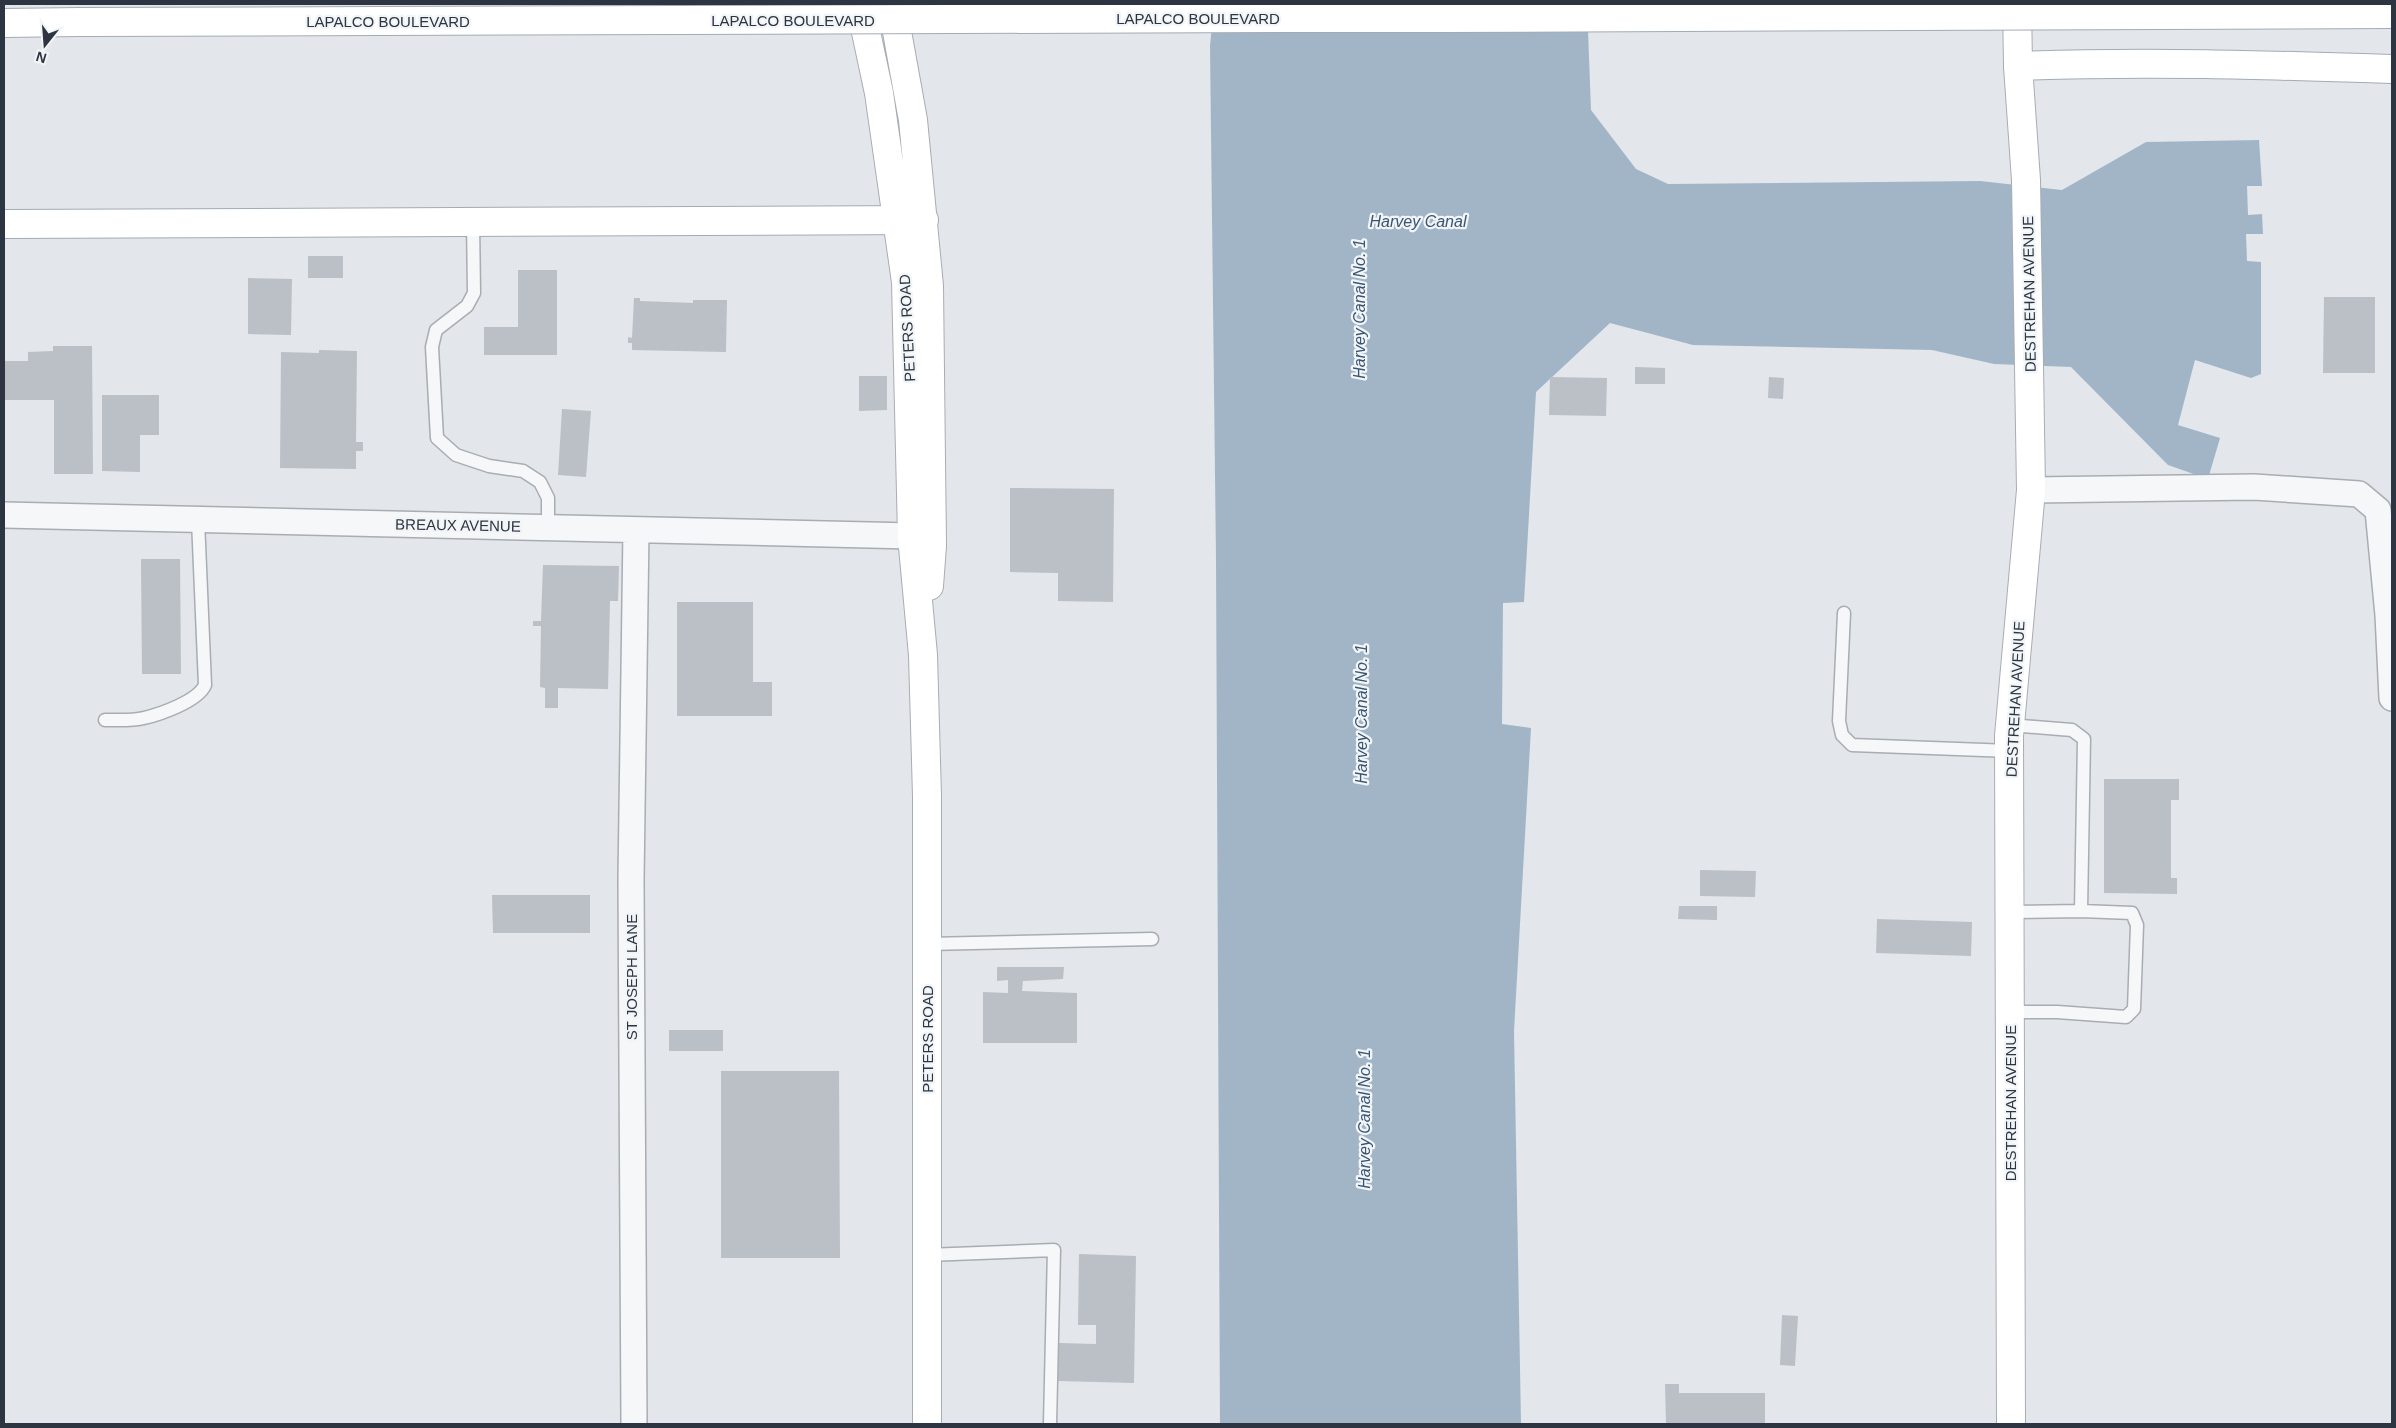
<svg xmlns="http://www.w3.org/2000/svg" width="2396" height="1428" viewBox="0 0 2396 1428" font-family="Helvetica,sans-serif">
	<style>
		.water { fill: #a1b5c7 }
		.building { fill: #bac0c6 }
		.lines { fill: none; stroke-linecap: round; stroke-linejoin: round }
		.service-casing { stroke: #a8adb4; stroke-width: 15 }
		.minor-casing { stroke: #a8adb4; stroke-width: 28 }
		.secondary-casing { stroke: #a8adb4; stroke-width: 30 }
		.primary-casing { stroke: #a3abb5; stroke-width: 30 }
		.service { stroke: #f5f7f8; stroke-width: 12 }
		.minor { stroke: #f5f7f8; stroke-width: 25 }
		.secondary { stroke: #fff; stroke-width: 28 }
		.primary { stroke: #fff; stroke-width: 28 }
		.primary-bridge-casing { stroke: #a3abb5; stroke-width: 30; stroke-linecap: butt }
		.primary-bridge { stroke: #fff; stroke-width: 28 }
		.labels { text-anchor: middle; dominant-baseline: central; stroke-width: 4.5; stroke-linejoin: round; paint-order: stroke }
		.street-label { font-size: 15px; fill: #2c3541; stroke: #f2f5f7 }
		.water-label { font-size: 16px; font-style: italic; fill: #395572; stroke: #f2f5f7 }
	</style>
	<rect width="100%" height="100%" fill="#e3e6ea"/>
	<path class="water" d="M1214,4h373l4,106 45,59 32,15 312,-3 82,9 84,-48 113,-2 3,46h-15l1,29 14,-1 1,20h-17l1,27 14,1v112l-10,4 -56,-18 -17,65 42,13 -12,41 -40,-14 -97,-98 -77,-3 -62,-14 -239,-5 -83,-22 -74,69 -12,210 -21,1 -1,121 29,4 -17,303 7,393h-301l-4,-865 -6,-513z"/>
	<path class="building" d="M308,256h35v22h-35z
		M518,270h39v85h-73v-28h34z
		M248,278l44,1 -1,56 -43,-1z
		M2324,297h51v76h-52z
		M634,298h6v3l53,2v-3h34l-1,52 -94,-2v-7h-4v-6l4,1z
		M53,346h39l1,128h-39v-74h-49v-39h23v-9l25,-1z
		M319,350l38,1 -1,91h7v9h-7v18l-76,-1 1,-116 38,1z
		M1635,367l30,1v16h-30z
		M859,376h28v34l-28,1z
		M1550,377l57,1 -1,38 -57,-1z
		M1769,377l15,1 -1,21 -15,-1z
		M102,395h57v40h-19v37l-38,-1z
		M562,409l29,2 -5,66 -28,-2z
		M1010,488l104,1 -1,113 -55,-1v-28l-48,-1z
		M141,559h39l1,115h-39z
		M543,565l76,1 -1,35h-8l-2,88 -50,-1v20h-13v-20l-5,-1 1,-61h-8v-5h8z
		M677,602h76v80h19v34h-95z
		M2104,779h75v21h-8v78h6v16l-73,-1z
		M1700,870l56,1 -1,26 -55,-1z
		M492,895h98v38h-97z
		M1679,906h38v14l-39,-1z
		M1877,919l95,3 -1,34 -95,-3z
		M997,967h67l-1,12 -40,2 -1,10 55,2v50h-94v-51l25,1v-13l-11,1z
		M669,1030h54v21h-54z
		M721,1071h118l1,187h-119z
		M1079,1254l57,2 -2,127 -76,-2 1,-38 37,1v-19h-18z
		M1782,1315l16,1 -3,50 -15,-1z
		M1665,1384h14v9h86v31h-99z"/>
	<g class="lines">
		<g class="service-casing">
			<path id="service" d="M473,222l1,71 -7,13 -31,24 -4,17 5,91 19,17 33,11 34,5 17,11 8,16v29
				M1844,613l-5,108 3,14 10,10 158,6
				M105,720c13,0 27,1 39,-2 17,-4 54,-17 61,-33l-7,-165
				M2010,912l71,-1 3,-172 -12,-9 -62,-5
				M927,944l225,-5
				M2010,1012h47l69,5 8,-8 3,-84 -5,-12 -51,-2
				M927,1255l127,-5 -4,174"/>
		</g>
		<g class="minor-casing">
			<path id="minor" d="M2031,490l223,-3 105,7 19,16 10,105 4,83
				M4,515l908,21
				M634,1424l-3,-544 5,-350"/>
		</g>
		<g class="secondary-casing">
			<path id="secondary" d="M860,4l19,89 27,189 6,254 11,119 4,141v628
				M892,4l21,116 16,166 3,260 -3,40
				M2011,1424l-2,-688 22,-246 -5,-310 -8,-114 -1,-62"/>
		</g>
		<g class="primary-casing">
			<path id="primary" d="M1279,18h164
				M4,23l76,-1
				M2018,66c125,-5 250,-1 374,3
				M4,224l920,-4"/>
		</g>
		<use href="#service" class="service"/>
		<use href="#minor" class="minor"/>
		<use href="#secondary" class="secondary"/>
		<use href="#primary" class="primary"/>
		<g class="primary-bridge-casing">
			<path id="primary-bridge" d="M1443,18l949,-4
				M80,22l1199,-4"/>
		</g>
		<use href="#primary-bridge" class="primary-bridge"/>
	</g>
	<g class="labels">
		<g class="street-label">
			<text x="1198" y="18">LAPALCO BOULEVARD</text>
			<text x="793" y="20">LAPALCO BOULEVARD</text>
			<text x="388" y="21">LAPALCO BOULEVARD</text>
			<text transform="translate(2029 294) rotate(-91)">DESTREHAN AVENUE</text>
			<text transform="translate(907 328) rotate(-93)">PETERS ROAD</text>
			<text transform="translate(458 525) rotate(1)">BREAUX AVENUE</text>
			<text transform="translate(2015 699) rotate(-87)">DESTREHAN AVENUE</text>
			<text transform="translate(631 977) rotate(-90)">ST JOSEPH LANE</text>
			<text transform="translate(927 1039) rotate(-90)">PETERS ROAD</text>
			<text transform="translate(2010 1103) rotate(-90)">DESTREHAN AVENUE</text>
		</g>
		<g class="water-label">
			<text x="1418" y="221">Harvey Canal</text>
			<text transform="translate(1359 309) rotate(-90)">Harvey Canal No. 1</text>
			<text transform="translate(1361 714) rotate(-90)">Harvey Canal No. 1</text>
			<text transform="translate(1364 1119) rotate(-90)">Harvey Canal No. 1</text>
		</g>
	</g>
	<rect width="2396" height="1428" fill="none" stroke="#2c3541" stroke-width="10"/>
	<g transform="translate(45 45) rotate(197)" stroke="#f2f5f7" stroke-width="4" paint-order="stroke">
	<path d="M0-4L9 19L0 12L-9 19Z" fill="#2c3541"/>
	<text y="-8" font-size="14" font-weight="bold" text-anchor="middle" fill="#2c3541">N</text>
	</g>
</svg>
